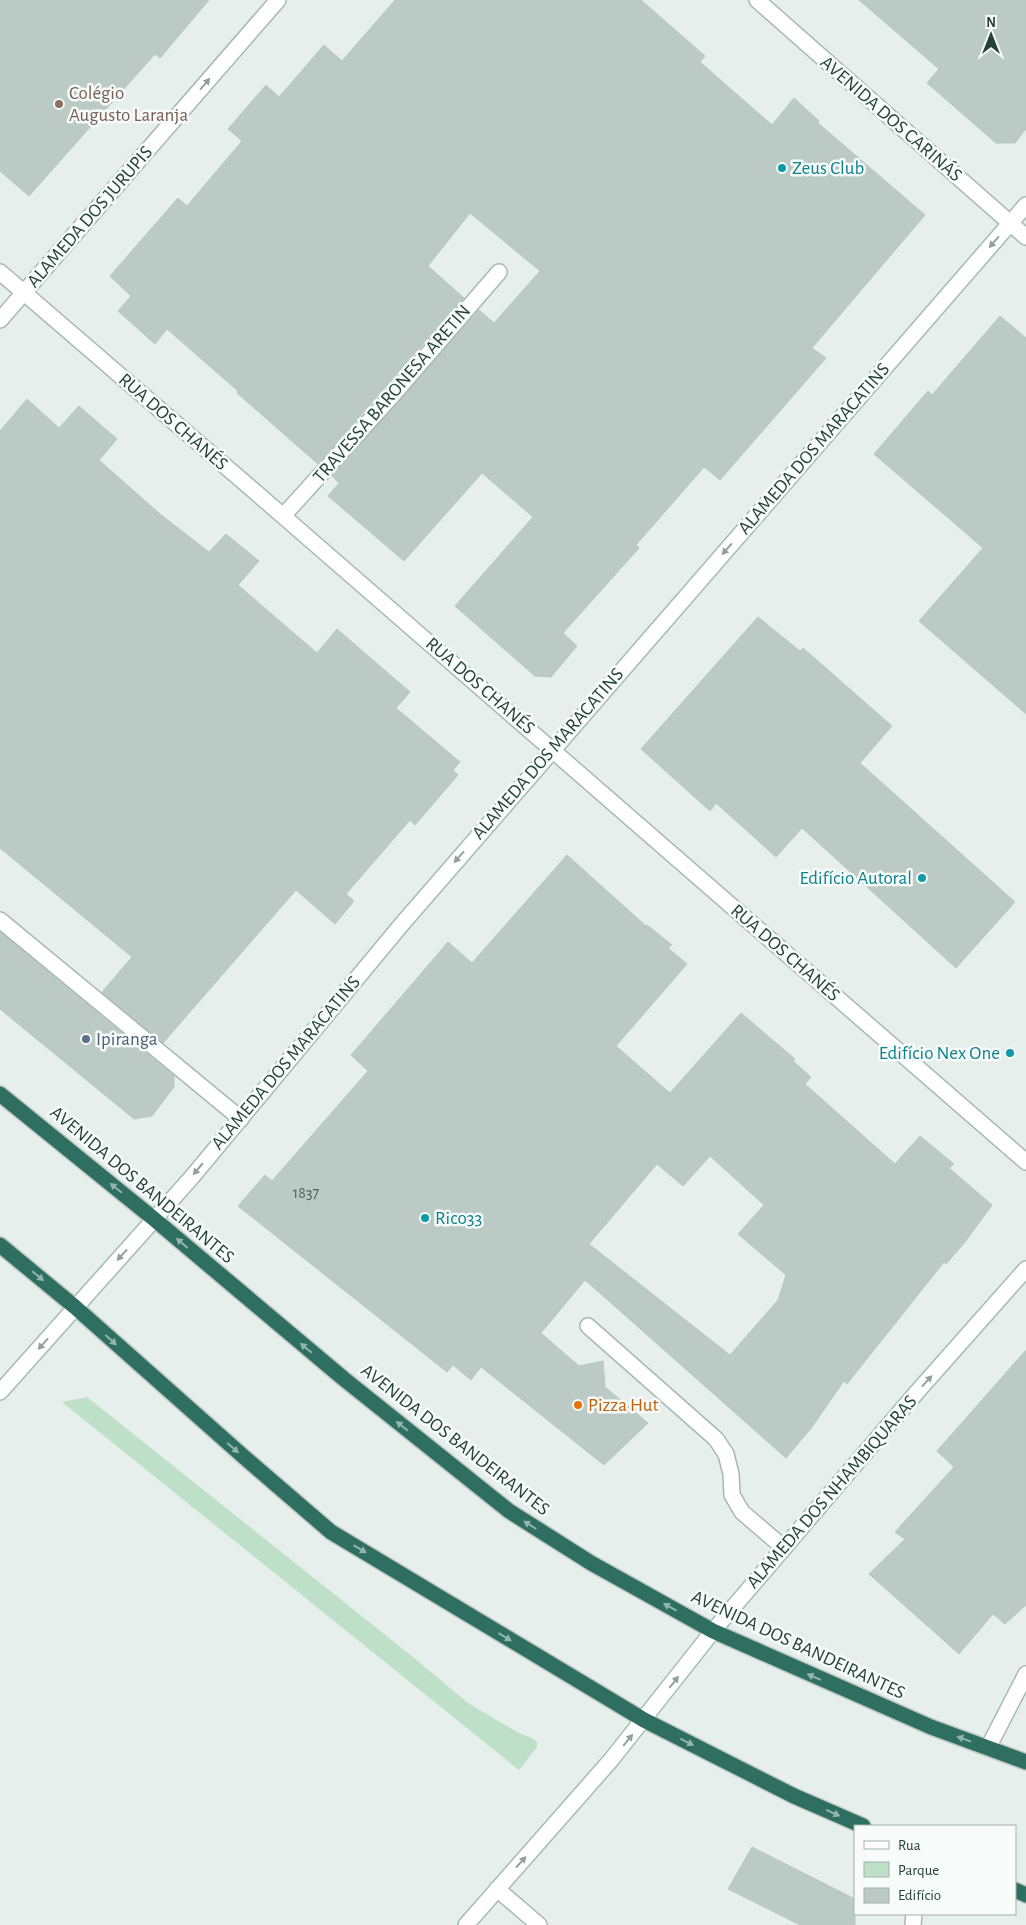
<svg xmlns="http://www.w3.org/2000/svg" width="1026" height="1925" viewBox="0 0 1026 1925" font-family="'Alegreya Sans',sans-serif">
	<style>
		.green { fill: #bfe0c8 }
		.building { fill: #bbcac4; stroke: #b8c9c2; fill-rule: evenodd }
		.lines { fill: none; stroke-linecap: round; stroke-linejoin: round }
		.lane-casing { stroke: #a8b8b2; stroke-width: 18 }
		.street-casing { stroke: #a8b8b2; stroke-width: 18 }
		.secondary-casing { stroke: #a4bbb3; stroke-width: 18 }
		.highway-casing { stroke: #c2cac8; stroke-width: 18 }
		.lane { stroke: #fff; stroke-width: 15 }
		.street { stroke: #fff; stroke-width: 15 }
		.secondary { stroke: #fff; stroke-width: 15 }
		.highway { stroke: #2f6f62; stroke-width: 15 }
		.oneway { fill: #92a09c }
		.oneway2 { fill: #93b5ae }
		.education-dot { fill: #8d6e63; stroke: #f7fbf9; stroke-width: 2 }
		.culture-dot { fill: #0f9aa8; stroke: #f7fbf9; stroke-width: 2 }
		.service-dot { fill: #5c6f8a; stroke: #f7fbf9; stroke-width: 2 }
		.food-dot { fill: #e8710a; stroke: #f7fbf9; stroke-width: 2 }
		.labels { text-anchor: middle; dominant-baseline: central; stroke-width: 5; stroke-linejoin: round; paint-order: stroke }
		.number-label { font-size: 16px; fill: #4a645c }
		.education-label { font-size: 19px; fill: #785e54; stroke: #f7fbf9; text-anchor: start }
		.street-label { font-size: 19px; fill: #24423a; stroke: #f7fbf9 }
		.culture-label { font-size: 19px; fill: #0d838f; stroke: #f7fbf9; text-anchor: start }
		.service-label { font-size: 19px; fill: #4e5e75; stroke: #f7fbf9; text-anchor: start }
		.food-label { font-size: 19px; fill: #c56008; stroke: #f7fbf9; text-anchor: start }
	</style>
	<rect width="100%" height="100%" fill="#e6efeb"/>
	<path class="green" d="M87,1397l321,256 60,50 51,30 13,5 5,4v5l-18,23 -457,-368z"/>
	<path class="building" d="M0,0h209l-49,58 -5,-4 -126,142 -29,-25z
		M395,0h246l64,56 -5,6 72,63 22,-27 25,23 -1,2 107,92 -113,133 14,10 -106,122 -16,-13 -68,78 3,3 -76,85 14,13 -26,31 -16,-1 -80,-70 78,-89 -51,-44 -78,88 -76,-65 11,-13 -7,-7 147,-166 15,13 46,-52 -70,-58 -42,53 36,32 -146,166 -81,-71 1,-2 -71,-62 -12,15 -37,-33 13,-15 -21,-20 68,-78 9,8 55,-65 -14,-12 38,-44 13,12 45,-52 18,16z
		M859,0h167v129l-11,14h-19l-69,-60 12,-14z
		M1000,316l26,22v376l-107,-93 64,-73 -109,-94 54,-63 4,4z
		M27,399l32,29 20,-22 38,33 -18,21 61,54 49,38 17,-18 33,27 -21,24 79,68 20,-24 73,63 -14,16 64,54 -7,8 5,5 -43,50 -5,-5 -64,74 8,7 -19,23 -39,-34 -133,153 -61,-51 30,-35 -132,-109v-417z
		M758,617l42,34 3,-3 89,78 -32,37 155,139 -59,66 -154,-140 -26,29 -60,-54 -6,8 -69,-62z
		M567,855l79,71 1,-1 25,20 -4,3 19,16 -71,82 54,47 71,-80 54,46 -2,2 18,16 -6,7 90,80 25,-28 34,28 -5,4 43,37 -27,37 -19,22 -2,-2 -97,122 -3,-3 -32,46 -26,31 -201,-178 -44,53 38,33 24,-5 2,26 43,36 -44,42 -123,-98 -10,13 -18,-15 -6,7 -209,-166 27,-31 7,6 96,-110 -17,-16 97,-113 24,21zM710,1156l54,49 -26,29 48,41 -8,25 -48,55 -141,-111 68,-80 26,22z
		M0,932l174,144v11l-22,29 -18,3 -134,-110z
		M1026,1350v255l-21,19 -12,-10 -34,40 -90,-80 36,-35 -10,-7 59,-65 -17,-16z
		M752,1847l103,52v26h-55l-72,-36z"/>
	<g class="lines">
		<g class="lane-casing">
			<path id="lane" d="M0,920l241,199
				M588,1326l128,113 10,15 5,20 1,21 10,17 42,36
				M988,1748l38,-74
				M913,1925l1,-11"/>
		</g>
		<g class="street-casing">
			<path id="street" d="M757,0l269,237
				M0,272l283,244 743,646
				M0,320l278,-320
				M283,516l108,-119 108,-125
				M497,1889l42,36"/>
		</g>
		<g class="secondary-casing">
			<path id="secondary" d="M0,1392l192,-215 210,-253 624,-719
				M466,1925l145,-165 102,-129 204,-239 109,-123"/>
		</g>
		<g class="highway-casing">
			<path id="highway" d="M0,1094l154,125 190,160 165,132 82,52 122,68 218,96 95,35
				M0,1245l75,62 169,150 87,75 313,188 150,76 69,30
				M1015,1890l11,5"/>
		</g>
		<use href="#lane" class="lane"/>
		<use href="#street" class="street"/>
		<use href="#secondary" class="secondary"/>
		<use href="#highway" class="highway"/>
	</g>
	<defs><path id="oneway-solid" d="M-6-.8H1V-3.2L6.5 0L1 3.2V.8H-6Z" transform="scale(1.25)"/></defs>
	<g class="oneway">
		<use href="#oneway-solid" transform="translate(205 84) rotate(-49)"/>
		<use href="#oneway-solid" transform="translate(994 242) rotate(131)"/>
		<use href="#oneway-solid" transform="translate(727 549) rotate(131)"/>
		<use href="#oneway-solid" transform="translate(459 857) rotate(131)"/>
		<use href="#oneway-solid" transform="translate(198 1169) rotate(130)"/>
		<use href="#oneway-solid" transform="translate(122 1255) rotate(132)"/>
		<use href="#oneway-solid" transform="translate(43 1344) rotate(132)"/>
		<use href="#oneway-solid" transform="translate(927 1381) rotate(-48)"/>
		<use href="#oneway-solid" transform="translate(674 1682) rotate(-52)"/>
		<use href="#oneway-solid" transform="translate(628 1740) rotate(-51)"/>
		<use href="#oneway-solid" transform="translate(521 1862) rotate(-48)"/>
	</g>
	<g class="oneway2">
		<use href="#oneway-solid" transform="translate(116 1188) rotate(-141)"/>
		<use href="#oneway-solid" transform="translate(182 1243) rotate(-139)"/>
		<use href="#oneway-solid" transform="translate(38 1276) rotate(40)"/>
		<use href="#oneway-solid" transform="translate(111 1340) rotate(42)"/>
		<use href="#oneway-solid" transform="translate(306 1348) rotate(-140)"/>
		<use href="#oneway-solid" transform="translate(402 1426) rotate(-141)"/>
		<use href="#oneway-solid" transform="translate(233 1448) rotate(41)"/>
		<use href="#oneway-solid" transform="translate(530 1525) rotate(-148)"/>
		<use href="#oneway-solid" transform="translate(360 1549) rotate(31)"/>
		<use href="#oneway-solid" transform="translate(670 1607) rotate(-151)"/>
		<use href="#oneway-solid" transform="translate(505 1637) rotate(31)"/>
		<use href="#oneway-solid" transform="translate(814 1677) rotate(-157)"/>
		<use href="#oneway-solid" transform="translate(964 1739) rotate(-160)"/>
		<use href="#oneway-solid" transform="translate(687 1742) rotate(27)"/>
		<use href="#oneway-solid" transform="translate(833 1813) rotate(24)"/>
	</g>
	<circle class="education-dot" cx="59" cy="104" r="5"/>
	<g class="culture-dot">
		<circle cx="782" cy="168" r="5"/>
		<circle cx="922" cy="878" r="5"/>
		<circle cx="1010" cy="1053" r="5"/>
		<circle cx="425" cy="1218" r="5"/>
	</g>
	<circle class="service-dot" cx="86" cy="1039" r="5"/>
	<circle class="food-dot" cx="578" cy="1405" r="5"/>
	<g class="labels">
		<g class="number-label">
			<text x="306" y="1193">1837</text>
		</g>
		<g class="education-label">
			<text x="69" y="93">Colégio<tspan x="69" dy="22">Augusto Laranja</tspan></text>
		</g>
		<g class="street-label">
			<text transform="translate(891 119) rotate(41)">AVENIDA DOS CARINÁS</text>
			<text transform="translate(90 217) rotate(-49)">ALAMEDA DOS JURUPIS</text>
			<text transform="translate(392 394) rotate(-49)">TRAVESSA BARONESA ARETIN</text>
			<text transform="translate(173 422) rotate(41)">RUA DOS CHANÉS</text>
			<text transform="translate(814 449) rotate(-49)">ALAMEDA DOS MARACATINS</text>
			<text transform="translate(480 686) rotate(41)">RUA DOS CHANÉS</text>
			<text transform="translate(548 754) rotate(-49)">ALAMEDA DOS MARACATINS</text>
			<text transform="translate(785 953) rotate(41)">RUA DOS CHANÉS</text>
			<text transform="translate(286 1063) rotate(-50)">ALAMEDA DOS MARACATINS</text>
			<text transform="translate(142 1185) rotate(40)">AVENIDA DOS BANDEIRANTES</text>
			<text transform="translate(455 1440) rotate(38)">AVENIDA DOS BANDEIRANTES</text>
			<text transform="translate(832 1492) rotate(-49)">ALAMEDA DOS NHAMBIQUARAS</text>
			<text transform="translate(798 1645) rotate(25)">AVENIDA DOS BANDEIRANTES</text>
		</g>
		<g class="culture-label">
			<text x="792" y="168">Zeus Club</text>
			<text x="912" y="878" text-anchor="end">Edifício Autoral</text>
			<text x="1000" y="1053" text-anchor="end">Edifício Nex One</text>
			<text x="435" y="1218">Rico33</text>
		</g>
		<g class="service-label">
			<text x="96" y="1039">Ipiranga</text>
		</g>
		<g class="food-label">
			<text x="588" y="1405">Pizza Hut</text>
		</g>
	</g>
	<rect x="854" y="1825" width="162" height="90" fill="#f7fbf9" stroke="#a3b1ad"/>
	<rect x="864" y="1841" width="25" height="8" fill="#ffffff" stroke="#a3b1ad"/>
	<text x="898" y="1850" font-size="15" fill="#24423a">Rua</text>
	<rect x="864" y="1862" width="25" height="15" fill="#bfe0c8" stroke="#a3b1ad"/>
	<text x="898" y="1875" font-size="15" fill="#24423a">Parque</text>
	<rect x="864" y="1888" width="25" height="15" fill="#bbcac4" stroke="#a3b1ad"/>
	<text x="898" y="1900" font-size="15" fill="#24423a">Edifício</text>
	<g transform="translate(991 35)" stroke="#f7fbf9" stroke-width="4" paint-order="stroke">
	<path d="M0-4L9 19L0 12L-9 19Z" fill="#24423a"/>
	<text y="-8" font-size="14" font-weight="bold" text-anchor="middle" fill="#24423a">N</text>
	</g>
</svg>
